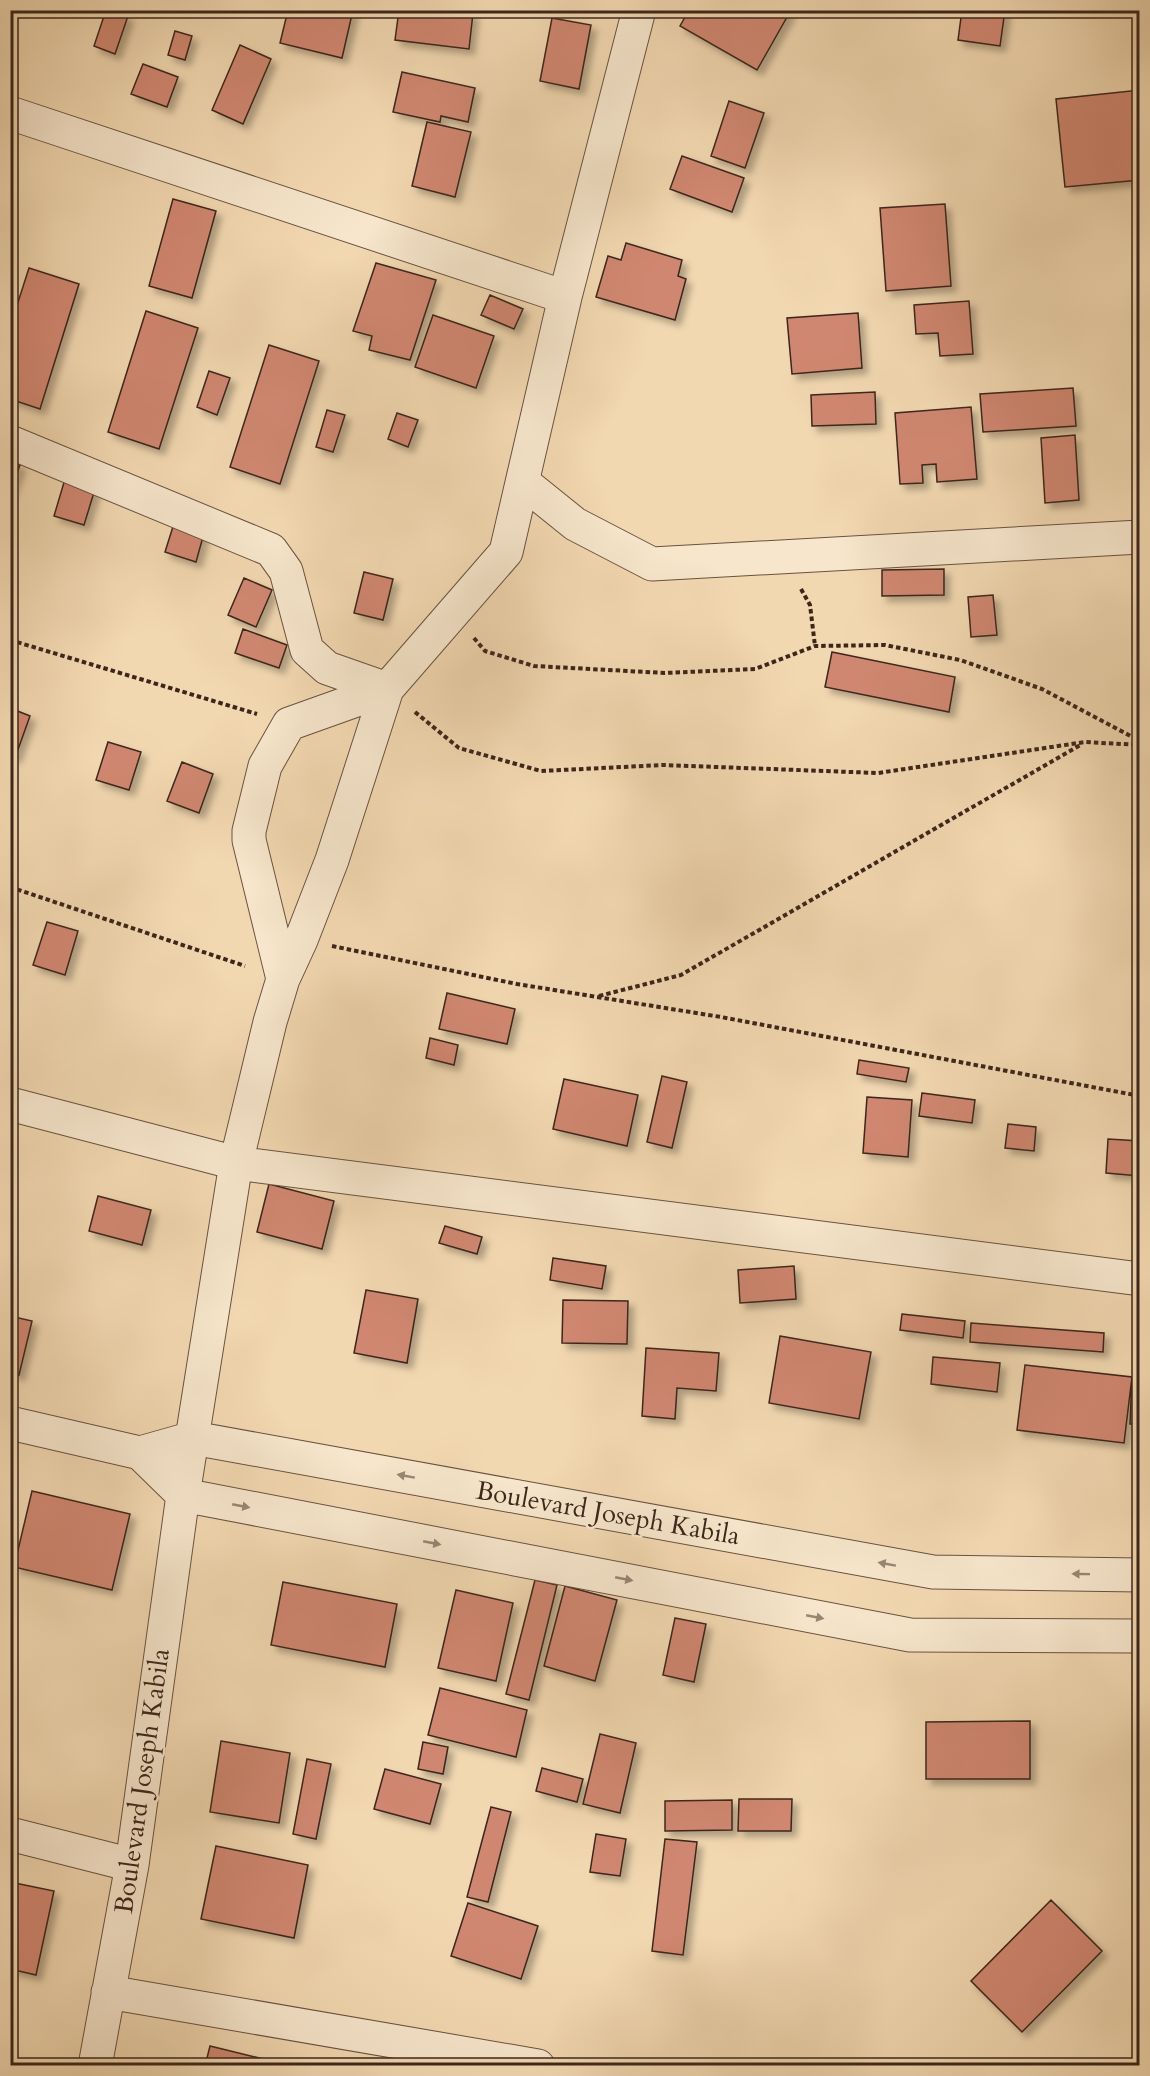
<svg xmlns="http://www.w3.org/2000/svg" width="1150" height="2076" viewBox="0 0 1150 2076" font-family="Cardo,serif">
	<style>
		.building { fill: #d08771; stroke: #3c261b; stroke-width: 1.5; filter: url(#shadow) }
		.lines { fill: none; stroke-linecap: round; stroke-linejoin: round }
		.minor-casing { stroke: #6a5240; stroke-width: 35 }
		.path { stroke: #3c261b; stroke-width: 4; stroke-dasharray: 4.5 3; stroke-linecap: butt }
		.minor { stroke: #f7e6cc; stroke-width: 33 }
		.oneway { fill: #9a8674 }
		.labels { text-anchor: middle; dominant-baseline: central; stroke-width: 5; stroke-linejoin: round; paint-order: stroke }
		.street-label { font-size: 26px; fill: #3c261b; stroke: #f7e6cc }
	</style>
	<defs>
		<filter id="shadow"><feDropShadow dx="5.5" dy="5.5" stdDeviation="3" flood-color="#0004"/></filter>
	</defs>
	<rect width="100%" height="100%" fill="#f2d8b1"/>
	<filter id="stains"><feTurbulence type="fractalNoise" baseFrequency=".00333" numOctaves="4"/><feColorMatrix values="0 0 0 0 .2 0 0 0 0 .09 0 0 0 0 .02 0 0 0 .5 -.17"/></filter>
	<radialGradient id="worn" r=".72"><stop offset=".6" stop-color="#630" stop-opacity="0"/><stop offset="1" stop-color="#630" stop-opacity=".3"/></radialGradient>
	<path class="building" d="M106,10l22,6 -13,38 -21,-8z
		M288,10h65l-11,48 -62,-15z
		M399,10h52l22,3 -4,36 -74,-9z
		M689,10h102l-34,60 -77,-44z
		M962,10h43l-5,36 -42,-6z
		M552,18l39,7 -12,64 -39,-8z
		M175,31l17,5 -7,24 -17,-5z
		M240,45l31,14 -28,65 -31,-14z
		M143,64l35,13 -11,30 -36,-13z
		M402,72l73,16 -7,34 -27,-6 -1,6 -47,-10z
		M1140,90v90l-75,7 -9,-88z
		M729,101l35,12 -19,55 -34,-12z
		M427,122l44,10 -16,65 -43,-11z
		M682,156l62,22 -12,34 -62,-23z
		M173,199l43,12 -24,87 -43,-12z
		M945,204l6,82 -65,5 -6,-83z
		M626,243l56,17 -4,16 8,3 -11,41 -79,-23 12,-41 13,4z
		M376,263l60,17 -26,80 -41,-10 3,-14 -19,-5z
		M29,268l50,16 -39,125 -30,-10v-72z
		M490,295l33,14 -9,20 -33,-14z
		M969,301l4,53 -33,2 -2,-23 -22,1 -2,-29z
		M146,311l52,17 -39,121 -51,-17z
		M858,313l4,55 -70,6 -5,-56z
		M433,315l61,21 -18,52 -61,-21z
		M269,345l50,16 -39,123 -50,-17z
		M209,371l21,7 -13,37 -20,-8z
		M1073,388l3,38 -93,6 -3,-38z
		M875,392l1,32 -64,2 -1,-31z
		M971,407l6,72 -40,3 -1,-18 -14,1 1,18 -23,1 -5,-71z
		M327,410l18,5 -12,37 -17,-5z
		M397,413l21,7 -10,27 -20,-8z
		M1075,435l4,65 -34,3 -4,-65z
		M10,461l10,4 -10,28z
		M65,479l30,10 -11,36 -30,-9z
		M176,517l30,9 -10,36 -31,-10z
		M944,569v26l-62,1v-26z
		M364,572l29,7 -10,41 -29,-7z
		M244,578l28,12 -16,37 -28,-12z
		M993,595l4,40 -26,2 -3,-40z
		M243,629l44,16 -8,23 -44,-15z
		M832,652l123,25 -6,35 -124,-25z
		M10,708l20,8 -15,42 -5,-1z
		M108,742l33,10 -12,38 -33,-10z
		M182,762l31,12 -14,39 -32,-12z
		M47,922l31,9 -13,44 -32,-10z
		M447,993l68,16 -8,35 -68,-15z
		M430,1038l28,7 -4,20 -28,-7z
		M859,1060l50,8 -3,14 -49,-8z
		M662,1076l25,6 -15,66 -25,-6z
		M564,1079l74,16 -11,51 -74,-17z
		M922,1093l53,7 -3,23 -53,-7z
		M867,1097l45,3 -4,57 -45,-4z
		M1008,1124l28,3 -2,24 -29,-3z
		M1108,1139l32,2v35l-34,-3z
		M269,1184l65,17 -12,48 -65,-17z
		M98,1196l53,14 -9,35 -53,-14z
		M445,1226l37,11 -5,17 -38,-11z
		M553,1258l53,8 -4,23 -52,-9z
		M794,1266l2,33 -56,4 -2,-33z
		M366,1290l52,9 -11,64 -53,-10z
		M563,1300l65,1 -1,43 -65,-1z
		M902,1314l63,7 -2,17 -63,-8z
		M10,1316l22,5 -13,54 -9,-2z
		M971,1323l133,10 -1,19 -133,-10z
		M780,1336l91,16 -12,67 -90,-16z
		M646,1348l73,5 -3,38 -39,-3 -2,31 -33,-3z
		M933,1357l67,6 -3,29 -66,-8z
		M1025,1365l107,12 -8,66 -107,-13z
		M1132,1377l8,1v46h-10z
		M32,1491l98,23 -18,76 -98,-23z
		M535,1580l22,5 -28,115 -23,-6z
		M283,1582l114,22 -12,63 -114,-22z
		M565,1586l52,14 -22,81 -51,-15z
		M456,1590l57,13 -17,78 -58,-13z
		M675,1618l31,6 -12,58 -31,-7z
		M440,1688l87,22 -11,47 -88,-22z
		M1030,1721v58h-104v-57z
		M600,1734l36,9 -16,70 -37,-9z
		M221,1741l69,12 -11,70 -69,-11z
		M423,1742l25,5 -5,27 -25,-5z
		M307,1759l24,5 -15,75 -23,-5z
		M542,1768l41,11 -6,23 -41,-11z
		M385,1769l56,15 -11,40 -56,-15z
		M739,1799h53l-1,32h-53z
		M732,1800v30l-67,1v-30z
		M491,1807l20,5 -23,90 -21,-5z
		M596,1834l30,5 -6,37 -30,-4z
		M665,1839l32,3 -14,113 -31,-4z
		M216,1846l92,19 -14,73 -93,-19z
		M10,1882l44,9 -18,84 -26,-6z
		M1051,1900l51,51 -80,81 -51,-51z
		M468,1903l70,23 -17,53 -70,-23z
		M210,2046l82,20h-87z"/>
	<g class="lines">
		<g class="minor-casing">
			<path id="minor" d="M10,113l555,184
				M10,442l261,108 15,21 21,79 20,18 60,21
				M523,482l52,42 77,40 488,-27
				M283,979l-34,-139v-9l16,-65 24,-42 98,-35
				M10,1104l226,59 904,116
				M10,1423l130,30 53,-15 740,134 207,3
				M140,1453l43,42 727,140 230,1
				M10,1834l122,31
				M108,1992l430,74
				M95,2066l37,-201 51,-370 53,-332 34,-141 13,-43 18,-39 31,-80 55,-171 119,-137 59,-255 74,-287"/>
		</g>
		<path class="path" d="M223,17v-7
			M801,589l9,16 5,41
			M474,638l11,13 49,15 131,7 90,-4 60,-23 70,-1 75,15 82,29 98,52
			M10,640l247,74
			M415,712l44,36 82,23 122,-6 215,8 207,-31 55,3
			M10,887l235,79
			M332,946l185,38 204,33 419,79
			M599,996l82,-21 401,-231"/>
		<use href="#minor" class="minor"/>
	</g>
	<defs><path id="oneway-solid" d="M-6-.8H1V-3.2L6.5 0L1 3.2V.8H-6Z" transform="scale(1.5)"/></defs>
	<g class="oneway">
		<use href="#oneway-solid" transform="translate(406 1476) rotate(-170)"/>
		<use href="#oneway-solid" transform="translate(241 1506) rotate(11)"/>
		<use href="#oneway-solid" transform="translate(432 1543) rotate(11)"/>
		<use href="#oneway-solid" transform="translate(887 1564) rotate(-170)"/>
		<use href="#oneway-solid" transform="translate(1081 1574) rotate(-179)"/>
		<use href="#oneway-solid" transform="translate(624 1579) rotate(11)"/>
		<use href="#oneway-solid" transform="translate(815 1617) rotate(11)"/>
	</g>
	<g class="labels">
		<g class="street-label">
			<text transform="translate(608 1513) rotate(10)">Boulevard Joseph Kabila</text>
			<text transform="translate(142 1781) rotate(-82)">Boulevard Joseph Kabila</text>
		</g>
	</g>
	<rect width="1150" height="2076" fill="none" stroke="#f2d8b1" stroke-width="36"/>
	<rect x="12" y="12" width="1126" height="2052" fill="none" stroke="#3c261b" stroke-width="3"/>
	<rect x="18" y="18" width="1114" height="2040" fill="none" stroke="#3c261b" stroke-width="1.5"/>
	<rect width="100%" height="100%" filter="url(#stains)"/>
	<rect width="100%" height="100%" fill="url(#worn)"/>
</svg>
